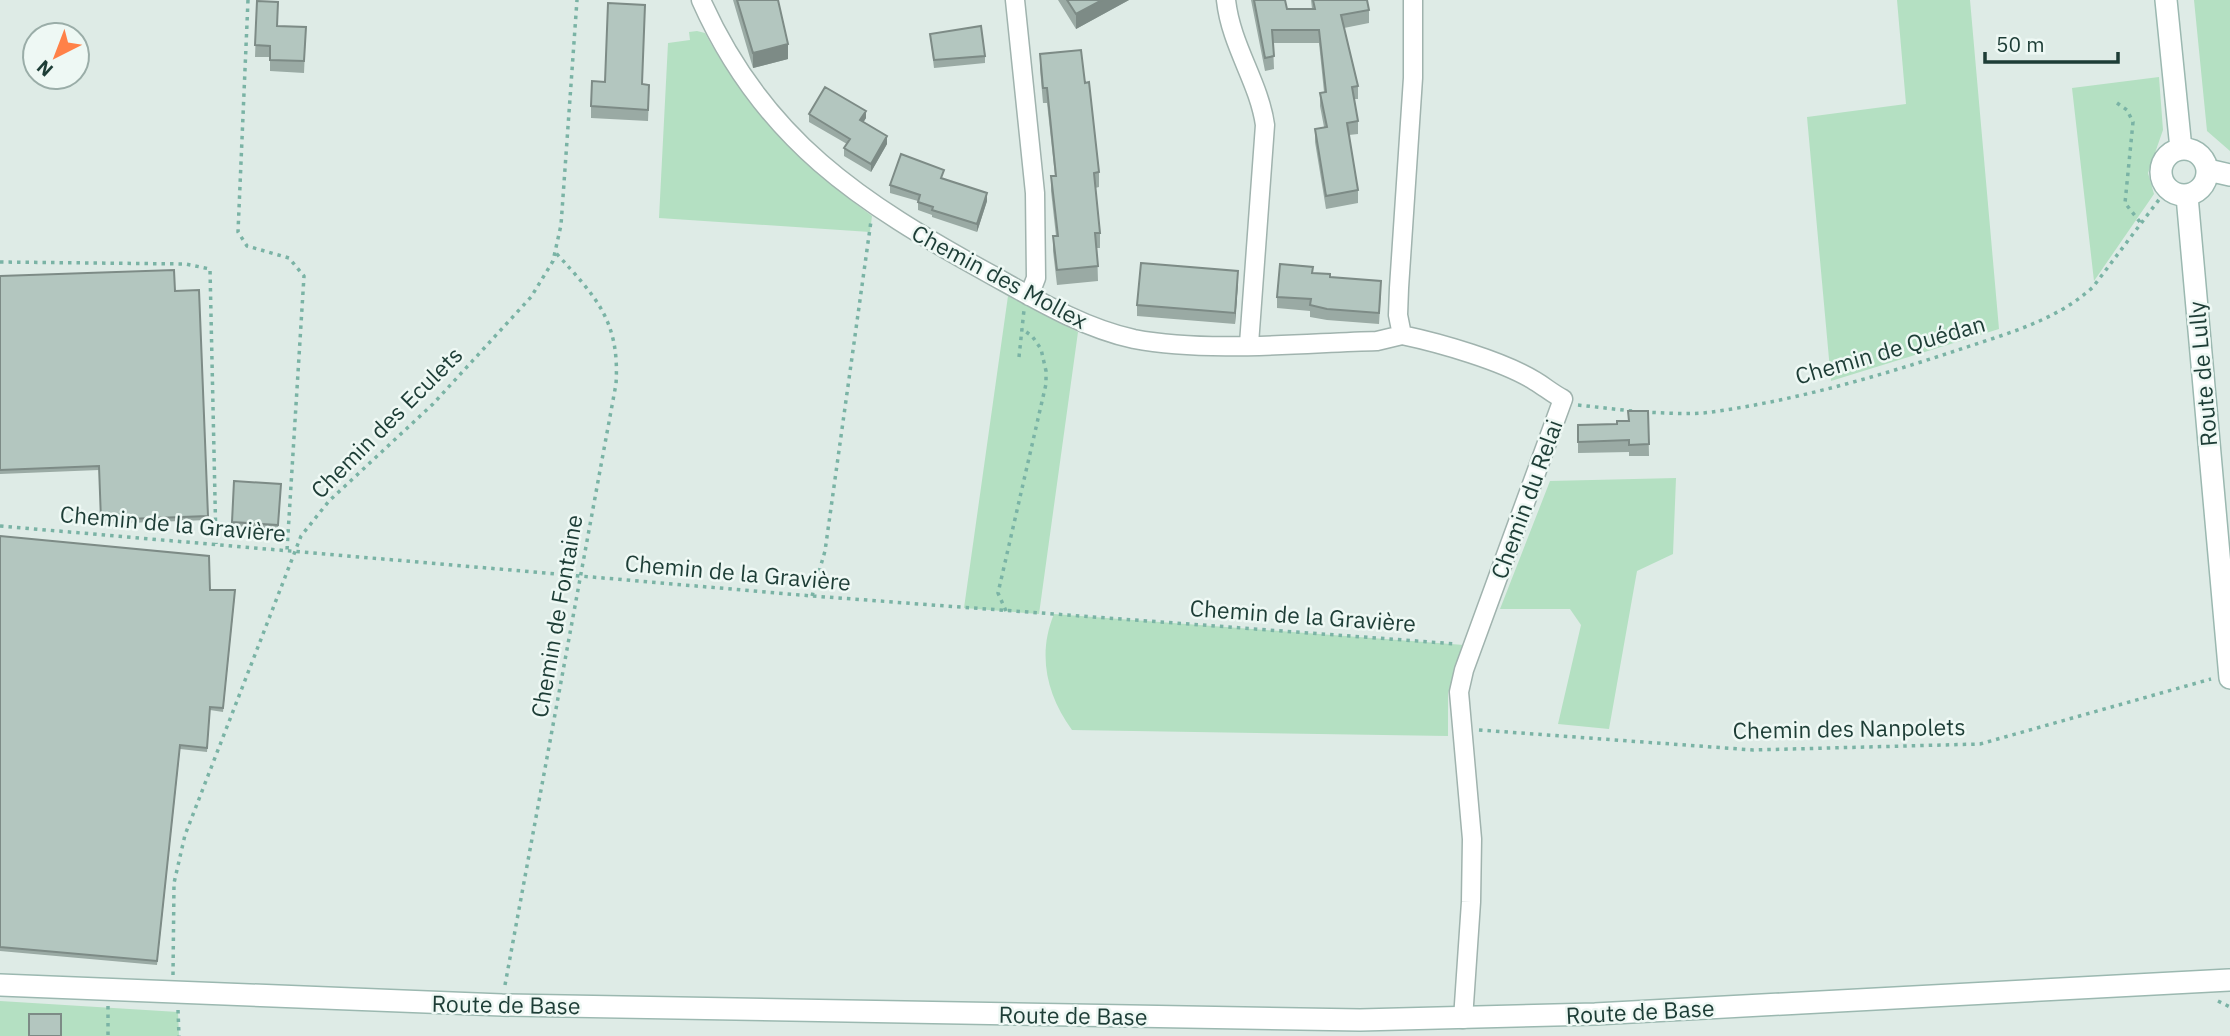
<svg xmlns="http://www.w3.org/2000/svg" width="2230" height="1036" viewBox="0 0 2230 1036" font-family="'IBM Plex Sans',sans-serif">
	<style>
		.green { fill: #b4e0c2 }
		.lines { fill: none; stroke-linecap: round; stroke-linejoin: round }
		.street-casing { stroke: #a0b3ae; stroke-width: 21 }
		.secondary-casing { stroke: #9bb8b0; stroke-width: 24 }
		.path { stroke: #7ab3a5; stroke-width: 3.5; stroke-dasharray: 3.5 5; stroke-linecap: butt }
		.street { stroke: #fff; stroke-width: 18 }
		.secondary { stroke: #fff; stroke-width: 21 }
		.wall { fill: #9aaaa4 }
		.shaded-wall { fill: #7d8b86 }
		.building { fill: #b3c6bf; stroke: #7d8b86; stroke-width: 2 }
		.labels { text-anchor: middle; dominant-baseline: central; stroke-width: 5; stroke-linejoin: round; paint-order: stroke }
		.street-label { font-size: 23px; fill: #1d3d36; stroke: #eef8f4 }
	</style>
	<rect width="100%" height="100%" fill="#deebe6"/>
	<path class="green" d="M1897,0h73l29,329 -168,52 -24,-264 99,-13z
		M2194,0h36v151l-23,-20z
		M697,31l8,2c41,75 98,133 167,183l-2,16 -211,-14 9,-175 22,-3 -1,-8z
		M2159,77l4,53 -15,43 6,21 -60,87 -22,-193z
		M1008,296l70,36 -39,282 -75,-6z
		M1676,478l-3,76 -36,17 -28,158 -51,-5 23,-99 -11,-16h-70l50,-128z
		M1054,614l410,31 -16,48v43l-376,-6c-25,-34 -35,-75 -18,-116z
		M0,1001l178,11 1,24h-179z"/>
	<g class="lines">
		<g class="street-casing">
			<path id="street" d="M701,0c62,140 160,203 289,274 45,25 93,54 144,65 74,14 168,4 243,2l25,-6
				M1015,0l20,193 1,85 -7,18
				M1226,0c5,46 33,82 39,125l-16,219
				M1413,0v78l-14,210 -1,27 4,20c38,8 101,26 133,46 10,6 18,13 28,18l-99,271 -5,22 13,147 -1,63 -8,117"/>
		</g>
		<g class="secondary-casing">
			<path id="secondary" d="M2166,0l15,149
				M2161 172a23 23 0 1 1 46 0a23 23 0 1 1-46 0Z
				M2208,170l22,5
				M2187,196l43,482
				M0,985l502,20 858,15 235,-6 634,-34"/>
		</g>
		<path class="path" d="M248,0l-10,232 9,14 42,12 15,18 -17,274
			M2117,103l10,7 6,12 -8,81 15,19
			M0,262l186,2 24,5 6,275
			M1019,357l5,-47
			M1578,405l54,6
			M1644,412c22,1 46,3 68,0 86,-12 171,-37 252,-64 45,-15 93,-28 129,-61l74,-98
			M0,526l812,70 645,48
			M812,596l13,-45 46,-330
			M1006,611l-8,-18 48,-209v-13l-5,-22 -9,-13 -10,-7
			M1479,730l274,20 227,-6 231,-65
			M173,975l1,-92 11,-48 116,-299 28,-35 104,-97 98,-107 22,-36 8,-36 16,-225
			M505,985l111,-601c4,-63 -20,-87 -60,-131
			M2218,1001l12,6
			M108,1006v30
			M178,1010l1,26"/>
		<use href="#street" class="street"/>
		<use href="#secondary" class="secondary"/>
	</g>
	<path class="wall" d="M733,0h45l10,59 -35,9z
		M1058,0h71l-53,29z
		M1251,0h34l2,9h25l-1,-9h2l56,10v13l-25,5 14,58v13h-4l4,22v13l-9,1 9,55v13l-32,6 -11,-67v-13l9,-2 -4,-21v-13l4,-1 -5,-49h-46l1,26 -9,2z
		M257,1l20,25 29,1 -2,46 -34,-2v-14h-15z
		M930,34l55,22v7l-51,5z
		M1040,54l45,29 14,89v15l-4,1 5,45v15h-3l1,33 -41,4 -4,-34v-15h3l-5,-45v-15h4l-8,-73h-4l-3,-34z
		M605,82l37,2 7,12 -1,25 -57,-3v-12z
		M809,114l57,4 -3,4 24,22 -16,28 -27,-16v-8l3,-4 -38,-22z
		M944,179l43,22 -10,31 -45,-15v-2l-14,-5v-9l-28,-8v-8z
		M1313,273l68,19 -2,32 -52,-4 -17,-3v-6l-33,-3v-11z
		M0,276l175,15 24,-1 9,230 -107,4 -2,-54 -99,4z
		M1238,282l-3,42 -98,-8v-11z
		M1648,411l1,45h-20v-4l-51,1v-28l39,-1 11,-3z
		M234,481l47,3 -3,45 -46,-3z
		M0,536l210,54 25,4 -12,118 -13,-2 -3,42 -27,-3 -23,216 -157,-14z"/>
	<path class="shaded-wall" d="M1102,0h27l-53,29v-15z
		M788,44v15l-35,9v-15z
		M866,111v7l-6,10v-8z
		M887,136v8l-16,28v-8z
		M987,193v8l-10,31v-8z
		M1238,271v11l-3,42v-11z"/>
	<path class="building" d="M737,0h41l10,44 -35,9z
		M1067,0h35l-26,14z
		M1254,0h31l2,9h28l-2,-9h54l2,10 -28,5 17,71 -6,1 6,34 -11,2 11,67 -32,6 -11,-67 12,-2 -7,-34 6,-1 -7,-62h-47l2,26 -9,2z
		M257,1l21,1 -1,24 29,1 -2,34 -34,-1v-14l-15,-1z
		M608,3l37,2 -3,79 7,1 -1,25 -57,-4 1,-25 13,1z
		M981,26l4,30 -51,4 -4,-26z
		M1081,50l4,33 4,-1 10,90 -5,1 6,60h-5l3,33 -41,4 -4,-34h5l-7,-60h5l-9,-88h-4l-3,-34z
		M825,87l41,24 -6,9 27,16 -16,28 -27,-16 6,-9 -41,-25z
		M901,154l43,16 -3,8 46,15 -10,31 -45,-14 1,-3 -15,-5 2,-7 -30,-10z
		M1141,263l97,8 -3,42 -98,-8z
		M1280,264l33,3 -1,6 18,1v3l51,4 -2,32 -52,-4 -17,-4 1,-6 -34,-2z
		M174,270l1,21 24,-1 9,226 -107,4 -2,-54 -99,4v-194z
		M1628,411h20l1,33 -20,1v-5l-51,2v-17l39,-1v-3h12z
		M234,481l47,3 -3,41 -46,-3z
		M0,536l209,20 1,34h25l-12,118 -13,-1 -3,41 -27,-3 -23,216 -157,-14z
		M29,1014h32v22h-32z"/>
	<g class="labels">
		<g class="street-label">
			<text transform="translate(1000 276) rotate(28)">Chemin des Mollex</text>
			<text transform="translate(1890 349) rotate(-16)">Chemin de Quédan</text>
			<text transform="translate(2202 374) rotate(-95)">Route de Lully</text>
			<text transform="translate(386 422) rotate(-45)">Chemin des Eculets</text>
			<text transform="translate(1526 499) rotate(-70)">Chemin du Relai</text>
			<text transform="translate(173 523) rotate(5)">Chemin de la Gravière</text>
			<text transform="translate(738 572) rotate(5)">Chemin de la Gravière</text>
			<text transform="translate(1303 615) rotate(4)">Chemin de la Gravière</text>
			<text transform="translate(556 616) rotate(-80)">Chemin de Fontaine</text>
			<text transform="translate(1849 728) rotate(-1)">Chemin des Nanpolets</text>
			<text transform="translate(506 1004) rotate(1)">Route de Base</text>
			<text transform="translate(1640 1011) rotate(-3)">Route de Base</text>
			<text transform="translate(1073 1015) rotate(1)">Route de Base</text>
		</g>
	</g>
	<g transform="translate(56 56) rotate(222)"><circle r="33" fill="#eef8f4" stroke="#9aada8" stroke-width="2"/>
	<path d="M0-5L12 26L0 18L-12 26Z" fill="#ff8148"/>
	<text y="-10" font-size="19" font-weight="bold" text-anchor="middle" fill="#1d3d36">N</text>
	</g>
	<path d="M1985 52v10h133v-10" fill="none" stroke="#1d3d36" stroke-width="3.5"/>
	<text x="1996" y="52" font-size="21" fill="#1d3d36" stroke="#eef8f4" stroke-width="5" paint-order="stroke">50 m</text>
</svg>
